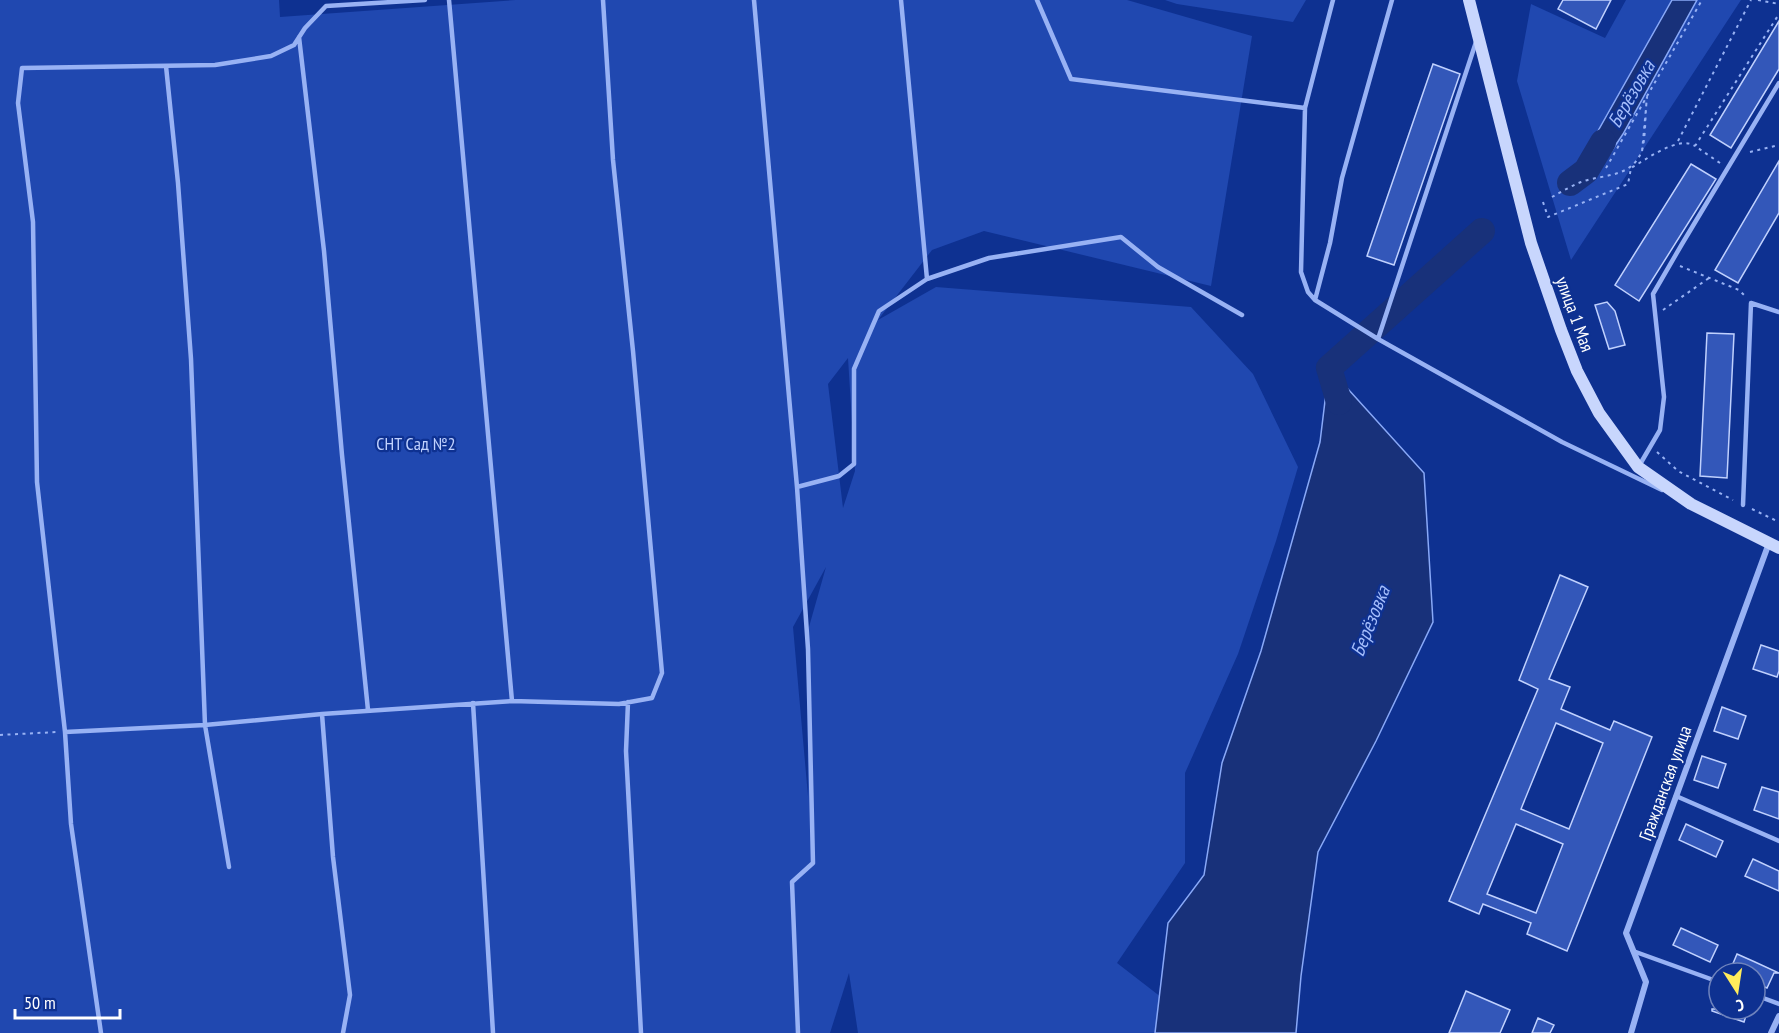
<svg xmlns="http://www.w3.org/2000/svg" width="1779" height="1033" viewBox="0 0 1779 1033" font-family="'PT Sans Narrow',sans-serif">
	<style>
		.green { fill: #2048b0; fill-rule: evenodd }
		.water { fill: #18317a; stroke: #89a9f8; stroke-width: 1.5 }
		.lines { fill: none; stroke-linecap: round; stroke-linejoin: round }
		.river { stroke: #18317a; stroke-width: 26 }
		.building { fill: #3357b9; stroke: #c0d1fe; stroke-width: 1.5; fill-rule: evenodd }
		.path { stroke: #98b2f4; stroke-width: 2; stroke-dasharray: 3 4.5; stroke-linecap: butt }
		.service { stroke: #98b2f4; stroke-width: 4.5 }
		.minor { stroke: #98b2f4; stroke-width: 6 }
		.secondary { stroke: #c8d6fd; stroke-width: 12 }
		.labels { text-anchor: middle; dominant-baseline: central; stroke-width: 4.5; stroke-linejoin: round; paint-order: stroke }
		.street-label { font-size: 18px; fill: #fff; stroke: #0e3191 }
		.park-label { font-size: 18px; fill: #c0d1fe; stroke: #0e3191 }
		.water-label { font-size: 20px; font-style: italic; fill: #a4bdfb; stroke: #0e3191 }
	</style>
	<rect width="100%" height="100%" fill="#0e3191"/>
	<path class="green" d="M0,0h279l1,17 236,-17h611l125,36 -41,250 -227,-55 -52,19 -54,70 58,-33 255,20 62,67 45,93 -22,74 -38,113 -53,119v90l-68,100 53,41 -14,29h-298l-9,-60 -19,60h-830zM848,358l7,113 -12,37 -15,-124zM826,567l-19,67 1,162 -15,-169z
		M1165,0h141l-13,22 -116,-18z
		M1626,0h115l-170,260 -54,-179 14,-77 74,34z"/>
	<path class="water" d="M1672,0h25l-74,134 -28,42 -9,-5 -5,-10z
		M1329,368l95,105 9,149 -57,119 -58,111 -17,124 -5,57h-141l13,-110 36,-48 18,-112 39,-112 59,-209z"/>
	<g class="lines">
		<path class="river" d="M1570,183l16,-12 17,-29
			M1339,402l-10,-34 153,-137"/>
	</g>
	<path class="building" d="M1563,0h48l-15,29 -38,-20z
		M1779,21v48l-48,79 -21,-13z
		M1433,64l27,10 -66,191 -27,-9z
		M1779,161v52l-41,70 -23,-13z
		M1691,164l25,15 -77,122 -24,-16z
		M1607,302l8,9 10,34 -16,4 -14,-44z
		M1707,333l27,1 -7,144 -27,-2z
		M1560,575l28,12 -39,92 21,8 -9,22 49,21 4,-9 38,16 -85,214 -40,-17 4,-11 -48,-19 -4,10 -30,-13 89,-212 -19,-9zM1556,723l47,20 -34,86 -48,-20zM1516,824l47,20 -27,69 -49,-19z
		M1761,645l18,6v20l-2,6 -24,-8z
		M1722,707l24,9 -8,23 -24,-8z
		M1702,756l24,8 -8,24 -24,-8z
		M1762,787l17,5v27l-25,-9z
		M1686,824l37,17 -7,16 -37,-17z
		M1753,859l26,12v20l-34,-15z
		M1681,928l37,17 -8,17 -37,-17z
		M1737,954l18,8 24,11h-5l-7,15 -12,-5v-10h-26z
		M1466,991l44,19 -10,23h-51z
		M1712,1009h36l-4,13 -32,-11z
		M1538,1018l16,7 -4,8h-18z"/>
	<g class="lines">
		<path class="path" d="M1758,0l21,4
			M1678,141l73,-141
			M1750,152l29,-7
			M1720,163l-25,-17 84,-132
			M1606,168l96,-168
			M1552,197c9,-5 19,-11 29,-15 22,-8 49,-4 60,-29 5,-11 4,-42 6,-56l-5,55
			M1543,202l5,15 80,-33 3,-16c16,-9 48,-33 64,-22
			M1680,266l59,24 6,6
			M1663,310l46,-32
			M1657,452l21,19 55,29
			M1752,509l27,13
			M0,735l57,-3"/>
		<path class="service" d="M449,0l63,701
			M754,0l43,487
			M1037,0l34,79 234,29
			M1333,0l-28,108 -4,164 7,20 7,8 63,39 98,-297
			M299,37l25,214 18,204 26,255
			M166,66l12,117 13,176 14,366 24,142
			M927,279l62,-21 132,-21 37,30 84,48
			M1315,300l15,-57 12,-65 50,-178
			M1378,339l184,103 100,48
			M1639,466l21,-36 4,-33 -11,-103 29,-50 97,-161
			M1743,505l8,-202 28,9
			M628,702l-2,49 15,282
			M473,703l20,330
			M322,714l11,143 17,138 -7,38
			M65,732l140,-7 117,-11 190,-13 107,3 33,-6 10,-25 -29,-322 -20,-191 -10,-160
			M1676,796l103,45
			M1633,951l86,31
			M1755,995l24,9
			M101,1033l-30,-209 -6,-92 -28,-250 -4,-260 -15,-119 4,-35 193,-3 56,-9 23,-11 11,-17 21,-22 99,-6
			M798,1033l-6,-151 21,-19 -5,-214 -11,-162 42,-11 15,-12v-95l25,-58 48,-32 -26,-279"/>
		<path class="minor" d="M1631,1033l15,-51 -20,-49 143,-390
			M1771,1033l8,-17"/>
		<path class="secondary" d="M1469,0l62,243 30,87 16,41 22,42 39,54 53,37 88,44"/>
	</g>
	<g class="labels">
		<g class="street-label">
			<text transform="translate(1575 314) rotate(70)">улица 1 Мая</text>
			<text transform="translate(1665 783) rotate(-70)">Гражданская улица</text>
		</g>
		<g class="park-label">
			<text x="416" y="443">СНТ Сад №2</text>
		</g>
		<g class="water-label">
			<text transform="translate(1631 94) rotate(-60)">Берёзовка</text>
			<text transform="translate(1370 621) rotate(-68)">Берёзовка</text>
		</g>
	</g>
	<g transform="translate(1737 991) rotate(168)"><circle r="28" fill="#0e3191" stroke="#6e83bd" stroke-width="1.5"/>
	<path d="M0-4.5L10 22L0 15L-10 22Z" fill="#ffec5b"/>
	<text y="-9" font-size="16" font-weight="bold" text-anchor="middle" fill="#ffffff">С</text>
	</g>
	<path d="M15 1009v9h105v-9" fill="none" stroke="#ffffff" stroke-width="3"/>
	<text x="24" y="1009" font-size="18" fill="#ffffff" stroke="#0e3191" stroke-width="4.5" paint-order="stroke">50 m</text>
</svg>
